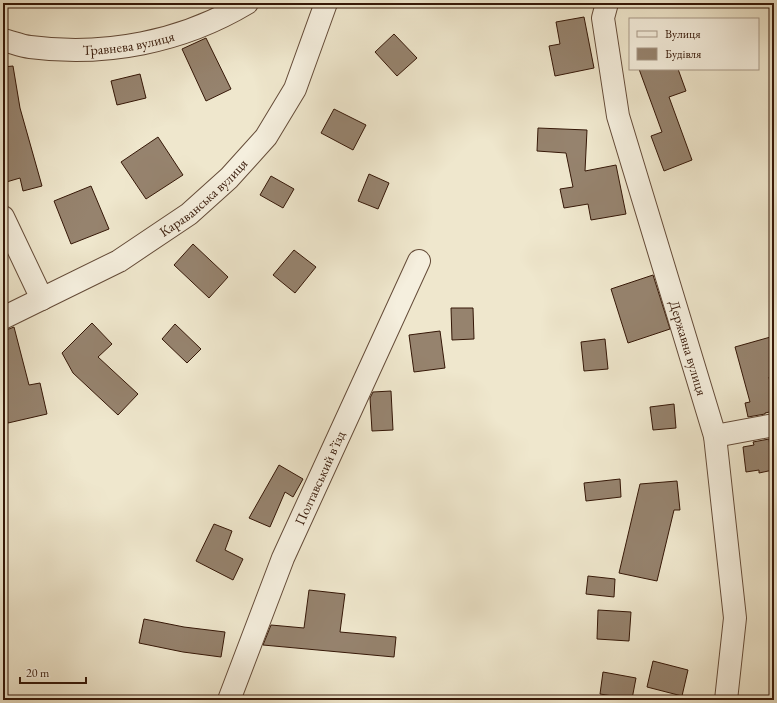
<svg xmlns="http://www.w3.org/2000/svg" width="777" height="703" viewBox="0 0 777 703" font-family="'EB Garamond',serif">
	<style>
		.building { fill: #96836e; stroke: #351707 }
		.lines { fill: none; stroke-linecap: round; stroke-linejoin: round }
		.minor-casing { stroke: #644b38; stroke-width: 24 }
		.minor { stroke: #f5efde; stroke-width: 22 }
		.labels { text-anchor: middle; dominant-baseline: central; stroke-width: 3; stroke-linejoin: round; paint-order: stroke }
		.street-label { font-size: 14px; fill: #351707; stroke: #f5efde }
	</style>
	<rect width="100%" height="100%" fill="#efe7cd"/>
	<filter id="stains"><feTurbulence type="fractalNoise" baseFrequency=".005" numOctaves="4"/><feColorMatrix values="0 0 0 0 .2 0 0 0 0 .09 0 0 0 0 .02 0 0 0 .5 -.17"/></filter>
	<radialGradient id="worn" r=".72"><stop offset=".6" stop-color="#630" stop-opacity="0"/><stop offset="1" stop-color="#630" stop-opacity=".3"/></radialGradient>
	<path class="building" d="M584,17l10,51 -39,8 -6,-30 11,-2 -4,-22z
		M394,34l23,24 -20,18 -22,-24z
		M206,38l25,51 -25,12 -24,-52z
		M13,66l7,42 22,78 -19,5 -3,-13 -17,5v-116z
		M639,69h39l8,22 -17,6 23,63 -28,11 -13,-35 11,-4z
		M140,74l6,24 -29,7 -6,-24z
		M334,109l32,16 -13,25 -32,-17z
		M538,128l49,2 -2,41 31,-6 10,49 -35,6 -3,-16 -24,4 -4,-19 13,-2 -7,-34 -29,-2z
		M158,137l25,38 -37,24 -25,-37z
		M369,174l20,9 -11,26 -20,-8z
		M271,176l23,13 -11,19 -23,-13z
		M91,186l18,43 -38,15 -17,-43z
		M193,244l35,33 -19,21 -35,-33z
		M294,250l22,17 -21,26 -22,-18z
		M653,275l17,54 -42,14 -17,-54z
		M451,308h22l1,31 -22,1z
		M92,323l20,21 -14,13 40,37 -20,21 -45,-42 -11,-20z
		M175,324l26,25 -14,14 -25,-24z
		M14,327l15,58 11,-2 7,31 -39,9 -5,-23v-70l6,-1z
		M440,331l5,37 -31,4 -5,-37z
		M774,336v39l-5,2 5,28v6l-9,2v1l-17,3 -3,-14 5,-1 -15,-55z
		M605,339l3,30 -24,2 -3,-29z
		M391,391l2,39 -21,1 -2,-33 3,-6z
		M674,404l2,24 -23,2 -3,-23z
		M769,439l4,31 -14,3v-3l-13,2 -3,-25 11,-2 -1,-3z
		M279,465l24,14 -10,18 -8,-5 -15,35 -21,-9z
		M620,479l1,18 -35,4 -2,-18z
		M677,481l3,29h-6l-17,71 -38,-8 21,-89z
		M214,524l18,7 -7,19 18,9 -10,21 -37,-19z
		M588,576l27,3 -1,18 -28,-3z
		M309,590l36,4 -5,38 56,5 -2,20 -131,-12 8,-20 33,3z
		M598,610l33,2 -2,29 -32,-2z
		M144,619l40,8 41,5 -4,25 -38,-5 -44,-9z
		M653,661l35,9 -6,26 -35,-9z
		M603,672l33,6 -4,21 -32,-5z"/>
	<g class="lines">
		<g class="minor-casing">
			<g id="minor">
				<path id="s1" d="M607,3l-4,15 15,98 97,320 20,182 -9,82"/>
				<path id="s2" d="M3,40c9,2 18,6 27,7 75,10 152,-5 217,-44"/>
				<path d="M3,217l39,82"/>
				<path id="s3" d="M3,318l116,-57 70,-47 40,-36 37,-41 29,-48 31,-86"/>
				<path d="M715,436l59,-11"/>
				<path id="s4" d="M229,700l54,-142 136,-297"/>
			</g>
		</g>
		<use href="#minor" class="minor"/>
	</g>
	<g class="labels">
		<g class="street-label">
			<text stroke="none"><textPath href="#s2" startOffset="127">Травнева вулиця</textPath></text>
			<text stroke="none"><textPath href="#s3" startOffset="235">Караванська вулиця</textPath></text>
			<text stroke="none"><textPath href="#s1" startOffset="357">Державна вулиця</textPath></text>
			<text stroke="none"><textPath href="#s4" startOffset="240">Полтавський в’їзд</textPath></text>
		</g>
	</g>
	<rect width="777" height="703" fill="none" stroke="#efe7cd" stroke-width="16"/>
	<rect x="4" y="4" width="769" height="695" fill="none" stroke="#351707" stroke-width="2"/>
	<rect x="8" y="8" width="761" height="687" fill="none" stroke="#351707"/>
	<rect x="629" y="18" width="130" height="52" fill="#f5efde" stroke="#a89988"/>
	<rect x="637" y="31" width="20" height="6" fill="#f5efde" stroke="#a89988"/>
	<text x="665" y="38" font-size="12" fill="#351707">Вулиця</text>
	<rect x="637" y="48" width="20" height="12" fill="#96836e" stroke="#a89988"/>
	<text x="665" y="58" font-size="12" fill="#351707">Будівля</text>
	<path d="M20 677v6h66v-6" fill="none" stroke="#351707" stroke-width="2"/>
	<text x="26" y="677" font-size="12" fill="#351707" stroke="#f5efde" stroke-width="3" paint-order="stroke">20 m</text>
	<rect width="100%" height="100%" filter="url(#stains)"/>
	<rect width="100%" height="100%" fill="url(#worn)"/>
</svg>
